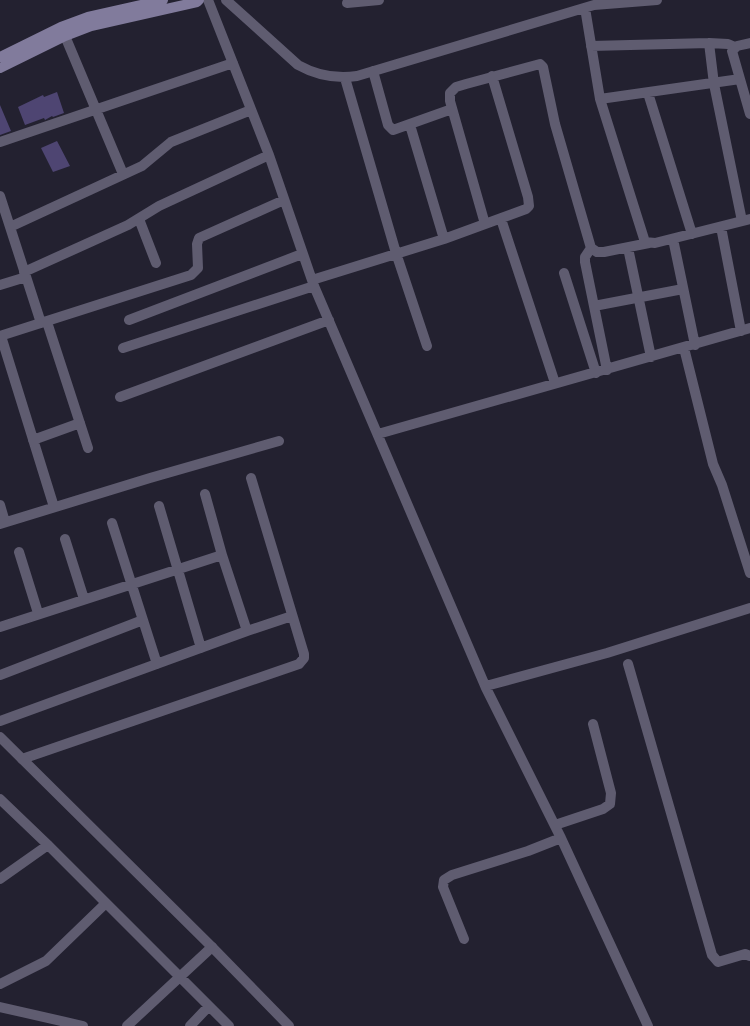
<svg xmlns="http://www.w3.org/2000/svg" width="750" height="1026" viewBox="0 0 750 1026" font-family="'Space Grotesk',sans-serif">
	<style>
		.building { fill: #4e4572 }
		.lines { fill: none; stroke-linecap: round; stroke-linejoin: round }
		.minor { stroke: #5f5c70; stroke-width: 10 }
		.tertiary { stroke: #5f5c70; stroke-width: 10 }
		.secondary { stroke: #817b9c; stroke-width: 10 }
	</style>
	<rect width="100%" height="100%" fill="#232130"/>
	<path class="building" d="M57,92l7,21 -11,4 -1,-1 -7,4 -1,-2 -19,7 -7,-18 25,-12 1,2z
		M0,105l11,26 -11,4z
		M57,141l13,25 -17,6 -12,-24z"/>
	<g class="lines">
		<path class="minor" d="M208,0l61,155 45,131 172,402 75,150 87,188
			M226,0l72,65c18,10 39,14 59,11l237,-71 63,-5
			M347,3l32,-3
			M585,8l15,91 45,143 10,1 95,-24
			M65,36l58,138
			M709,43l5,41 28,137
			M750,43l-13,3 -5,5 18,63
			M591,46l118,-3 19,1 7,3
			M373,71l15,54 5,5 59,-21
			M345,78l51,175 31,93
			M648,93l44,141
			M600,99l140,-20
			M410,125l34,114
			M0,142l233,-79
			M0,196l41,127
			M139,219l17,44
			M501,219l54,164
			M485,224l-35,-123v-8l6,-6 10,-3 74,-20 3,3 12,57 36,124 6,4h7l45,-9
			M10,227l132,-61 29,-24 80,-32
			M721,227l20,104
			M673,239l22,106
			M591,248l-6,9v5l22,108
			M628,248l23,109
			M24,272l104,-47 31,-19 110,-51
			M564,273l32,100
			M312,280l132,-41 82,-30 3,-3 -1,-9 -36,-121
			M0,285l26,-8
			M594,306l89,-17
			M129,320l173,-66
			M47,322l41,126
			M0,336l191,-61 7,-7 -1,-24 2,-6 85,-38
			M1,336l53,171
			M123,348l191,-62
			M684,348l29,116 9,21 28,88
			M120,397l209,-77
			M378,434l372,-106
			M33,440l47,-17
			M0,505l5,17
			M159,506l42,142
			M112,523l45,141
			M0,524l150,-46 129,-37
			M65,539l19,60
			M19,552l19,61
			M0,627l222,-72
			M247,631l45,-15
			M628,664l84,291 6,7 27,-8 5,2
			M0,675l143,-55
			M486,686l121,-33 143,-45
			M0,721l247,-90 -25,-76 -17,-61
			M22,759l277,-95 5,-6v-4l-53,-176
			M0,799l48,46 181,181
			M555,825l48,-16 7,-5 1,-11 -18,-69
			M0,879l48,-34
			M464,939l-21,-52 1,-7 8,-5 76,-24 33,-13
			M0,984l46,-23 60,-58
			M0,1007l83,19
			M127,1026l85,-79
			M190,1026l19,-20"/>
		<path class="tertiary" d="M0,737l212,210 77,79"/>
		<path class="secondary" d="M0,57l61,-30 27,-10 75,-17
			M0,68l65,-32 26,-10 106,-24 2,-2"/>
	</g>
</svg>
